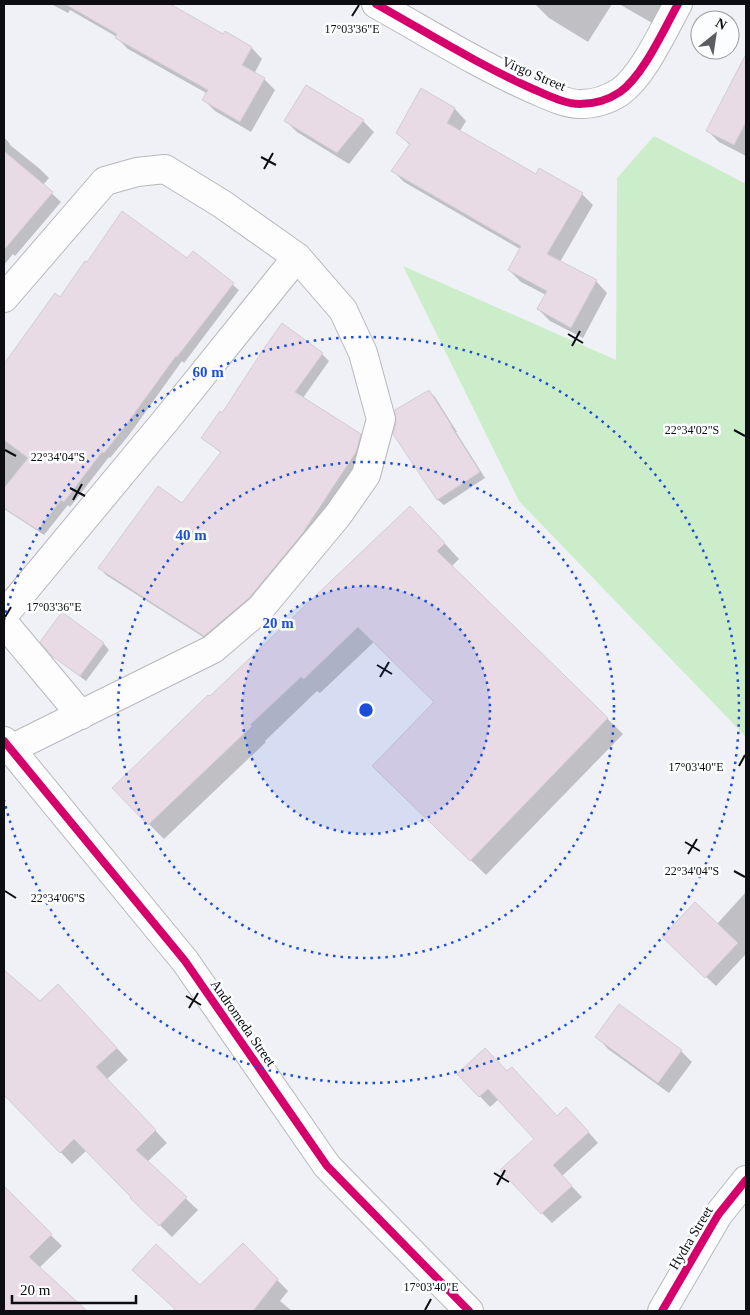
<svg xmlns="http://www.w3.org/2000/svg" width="750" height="1315" viewBox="0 0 750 1315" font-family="'Times New Roman',serif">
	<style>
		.green { fill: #ccedca }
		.shadow { fill: #0003 }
		.building { fill: #e8dbe5; stroke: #d0ced2 }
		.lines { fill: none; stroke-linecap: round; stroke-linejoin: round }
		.minor-casing { stroke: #b7b8bc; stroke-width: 30 }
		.minor { stroke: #fdfdfe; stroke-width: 28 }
		.cycleway-casing { stroke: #fcfdff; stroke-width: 11 }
		.cycleway { stroke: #d6006c; stroke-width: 8 }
		.ticks { fill: none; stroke: #0d0e11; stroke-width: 2 }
		.ring { fill: none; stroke: #1d4ed8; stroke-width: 2.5; stroke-dasharray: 2.5 5 }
		.labels { text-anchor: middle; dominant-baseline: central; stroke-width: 5; stroke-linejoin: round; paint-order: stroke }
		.street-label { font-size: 14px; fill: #0d0e11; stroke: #fcfdff }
		.ticks-label { font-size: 12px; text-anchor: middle; fill: #0d0e11; stroke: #fcfdff; stroke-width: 5; stroke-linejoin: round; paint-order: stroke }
		.centre { fill: #1d4ed8; stroke: #fcfdff; stroke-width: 2.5 }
		.ring-label { font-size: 15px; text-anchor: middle; font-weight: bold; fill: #1d4ed8; stroke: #fcfdff; stroke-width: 5; stroke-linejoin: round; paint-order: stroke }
	</style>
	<rect width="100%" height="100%" fill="#f0f1f6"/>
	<path class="green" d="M654,136l92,48v553l-227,-236 -116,-235 213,94 1,-182z"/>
	<path class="shadow" d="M51,4h116l56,32 2,-3 27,15 10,11 -8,15 10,5 11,11 -24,42 -36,-21 -11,-11 4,-6 -80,-45 -11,-11v-1l-47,-27 -2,3z
		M535,4h77l-24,38 -39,-24z
		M619,4h57l-10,27z
		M746,57v99l-27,-14 -11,-11z
		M422,90l33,19 11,12 -6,10 76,44 46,19 11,11 -33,57 36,19 11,12 -24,45 -33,-17 -12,-12 8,-14 -25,-13 -12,-12 11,-21 -116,-67 -11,-11 18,-25 -13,-13z
		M286,121h77l11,11 -25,32 -52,-32z
		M4,137l6,7v1l30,24 9,9 -6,7 18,17 -46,54 -2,-2 -9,11z
		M193,252l46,38 -55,73 -2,-2 -53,74 -19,23 -1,-1 -39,50 -2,-2 -24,30 -40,-26v-143l51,-71 6,4 127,-40z
		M322,354l7,7 -26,37 57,37 7,7 -4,17 -55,82 -97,101 -105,-67 -6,-7 82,-63 39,-52 -18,-15 19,-23z
		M429,391l6,6 22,35h-1l29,46 -41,27 -6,-5 -43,-66z
		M426,523l33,36 -8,8 172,167 -137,141 -112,-109 62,-64 -62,-60 -54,51 -3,-2 -52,50 1,1 -102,97 -15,-15 62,-125z
		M62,614l42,30 5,6 -23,31 -27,-20 -6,-6z
		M746,892v62l-30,32 -42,-39 43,-23z
		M4,971l36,32 30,-5 58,62 -21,19 60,64 -20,19 51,48 -26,27 -40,-39 -45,-48 -15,14 -68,-71z
		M597,1037l84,14 11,11 -23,31 -61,-44z
		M508,1072l49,45 20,2 21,24 -36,33 20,21 -30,26 -10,-10 -6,-73 -37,-41 -9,8 -31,-33z
		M12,1197l50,49 -23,22 45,43h-80v-106z
		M243,1245l45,46 -8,10 12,10h-114l-33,-31 55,7z"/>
	<path class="building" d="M65,4h105l53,30 2,-3 27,16 -10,18 23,13 -25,44 -38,-22 6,-10 -93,-52 2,-4z
		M746,54v68l-12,23 -28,-14z
		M306,85l58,35 -27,33 -53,-32z
		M421,88l34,20 -8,15 89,51 3,-6 44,25 -36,61 50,26 -26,48 -34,-19 10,-18 -39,-21 13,-24 -130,-75 19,-27 -14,-11z
		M4,151l49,41 -49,58z
		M122,211l65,47 6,-7 41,32 -57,74 -1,-1 -53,73 -19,24 -2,-1 -38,50 -3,-2 -23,30 -34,-22v-20l24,-30 -24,-18v-76l51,-71 5,4 25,-36 2,1z
		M282,323l41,30 -28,39 66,42 -5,18 -54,82 -53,64 -45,38 -106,-68 60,-82 24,17 39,-51 -20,-14 19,-27 2,2 41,-63z
		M429,390l23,36h-1l29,46 -43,28 -44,-66 3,-11 -1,-13z
		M410,506l35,37 -8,8 171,167 -138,143 -98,-95 62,-64 -76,-75 -54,52 -3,-2 -51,48 2,1 -104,99 -36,-37 96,-93 2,1z
		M62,612l42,31 -24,33 -28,-20 -12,-14z
		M695,902l43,41 -33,35 -43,-41z
		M4,970l36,31 18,-17 59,64 -21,19 60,63 -20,20 51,47 -28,29 -29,-28 1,-1 -57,-58 -14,14 -56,-58z
		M619,1004l63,46 -24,33 -63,-46z
		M485,1048l22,23 5,-4 45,49 9,-9 23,25 -36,33 19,21 -31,28 -41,-44 34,-31 -46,-50 -9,8 -22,-23z
		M4,1186l48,48 -23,23 58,54h-83z
		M243,1243l35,36 -25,32h-80l2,-2 -43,-39 24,-26 44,41z"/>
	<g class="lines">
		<g class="minor-casing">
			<path id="minor" d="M376,4c52,29 103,61 157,85 14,6 32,15 47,15 14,0 28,-4 40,-12 23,-16 44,-63 58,-88
				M4,298l101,-117 32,-9 28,-3 57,35 75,53 46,53 20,43 18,66 -15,56 -28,40 -78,94 -47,40 -202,100
				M4,615l162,-195 131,-163
				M4,623l77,92
				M4,741l181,220 142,205 142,145
				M662,1311l56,-96 28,-35"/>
		</g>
		<use href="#minor" class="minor"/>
		<g class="cycleway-casing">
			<path id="cycleway" d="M376,4c52,29 103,61 157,85 14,6 32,15 47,15 14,0 28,-4 40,-12 23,-16 44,-63 58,-88
				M4,741l181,220 142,205 142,145
				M662,1311l56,-96 28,-35"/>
		</g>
		<use href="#cycleway" class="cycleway"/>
	</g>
	<path class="ticks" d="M352,16l7,-11M261,157l15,8M264,169l9,-16M568,334l15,9M572,346l8,-15M734,430l11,6M5,450l11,6M70,488l15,8M73,500l9,-16M5,617l6,-10M377,665l15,9M380,677l9,-15M739,766l6,-11M685,842l15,9M688,854l9,-15M734,871l11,6M5,891l11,7M186,996l15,9M189,1008l9,-15M494,1173l15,9M497,1185l8,-15M425,1310l6,-11"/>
	<circle cx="366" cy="710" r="124" fill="#1d4ed8" fill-opacity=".12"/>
	<g class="ring">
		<circle cx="366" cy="710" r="124"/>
		<circle cx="366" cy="710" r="248"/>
		<path d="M4 620A373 373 0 1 1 4 800"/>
	</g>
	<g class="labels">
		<g class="street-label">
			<text transform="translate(534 74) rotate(23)">Virgo Street</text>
			<text transform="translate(243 1023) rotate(55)">Andromeda Street</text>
			<text transform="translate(691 1238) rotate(-59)">Hydra Street</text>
		</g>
	</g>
	<g class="ticks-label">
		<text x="352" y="33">17°03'36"E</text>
		<text x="692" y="434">22°34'02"S</text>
		<text x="58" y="461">22°34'04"S</text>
		<text x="54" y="611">17°03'36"E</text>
		<text x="696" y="771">17°03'40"E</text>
		<text x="692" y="875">22°34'04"S</text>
		<text x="58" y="902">22°34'06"S</text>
		<text x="431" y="1291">17°03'40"E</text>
	</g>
	<circle cx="366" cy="710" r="8" class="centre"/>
	<g class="ring-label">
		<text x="208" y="377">60 m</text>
		<text x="191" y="540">40 m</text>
		<text x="278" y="628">20 m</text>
	</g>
	<rect width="750" height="1315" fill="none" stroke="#0d0e11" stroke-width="10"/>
	<g transform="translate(715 35) rotate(30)"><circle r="24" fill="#fcfdff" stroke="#9c9da0"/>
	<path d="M0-4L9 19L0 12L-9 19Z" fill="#5c5d61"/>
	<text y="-8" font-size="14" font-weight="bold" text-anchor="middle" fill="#0d0e11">N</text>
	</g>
	<path d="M12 1295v8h124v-8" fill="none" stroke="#0d0e11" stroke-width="2.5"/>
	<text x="20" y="1295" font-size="15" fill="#0d0e11" stroke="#fcfdff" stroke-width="4" paint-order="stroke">20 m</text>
</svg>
